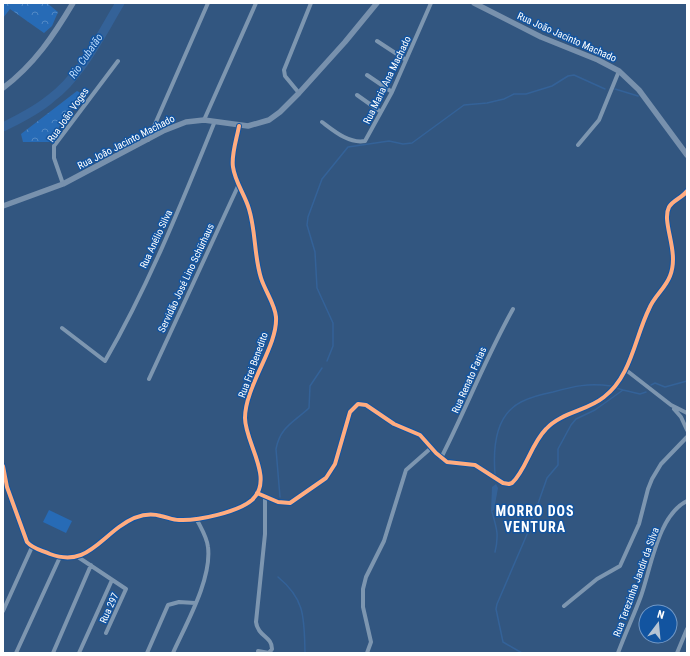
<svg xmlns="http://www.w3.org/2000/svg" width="690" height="656" viewBox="0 0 690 656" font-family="'Roboto Condensed',sans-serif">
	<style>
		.forest { fill: url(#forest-crowns) }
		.garden { fill: #276bb6 }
		.water { fill: #346298 }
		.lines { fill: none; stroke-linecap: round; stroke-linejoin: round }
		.stream { stroke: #346298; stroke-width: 1.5 }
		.river { stroke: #346298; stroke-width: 9 }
		.minor { stroke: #7d96b0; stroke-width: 4 }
		.secondary { stroke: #7891ad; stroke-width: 5.5 }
		.cycleway-casing { stroke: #1254a0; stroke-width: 6 }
		.cycleway { stroke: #ffac80; stroke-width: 4 }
		.labels { text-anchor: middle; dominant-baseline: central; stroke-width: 3; stroke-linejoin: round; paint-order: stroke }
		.street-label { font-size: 10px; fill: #fff; stroke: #1254a0 }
		.water-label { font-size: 11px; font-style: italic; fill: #b7d8fb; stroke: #1254a0 }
		.district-label { font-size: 14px; font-weight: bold; letter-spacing: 1px; fill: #fff; stroke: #1254a0 }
	</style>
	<defs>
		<pattern id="forest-crowns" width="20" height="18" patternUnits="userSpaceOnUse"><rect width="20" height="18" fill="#276bb6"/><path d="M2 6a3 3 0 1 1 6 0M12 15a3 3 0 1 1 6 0" fill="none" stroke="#5289c5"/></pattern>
	</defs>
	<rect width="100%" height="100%" fill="#325680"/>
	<path class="forest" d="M3,3h44l11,9 -6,14 -8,7 -34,-24 -7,9z
		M77,91l10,5 -19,16 -18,30h-27l-2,-8z"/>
	<path class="garden" d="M49,510l23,11 -6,12 -23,-11z"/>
	<path class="water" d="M496,484l2,4 -4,22 -3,2 1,-25z"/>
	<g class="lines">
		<path class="stream" d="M615,89l23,7
			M327,361l6,-15v-23l-16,-35 -2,-36 -8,-27 1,-8 14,-38 26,-32 41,-6 14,3 9,-1 52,-38 23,-2 17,-4 10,-5h12l26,-8 16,-10 6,-1 31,14
			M651,385l4,-2 10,4 22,-6
			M616,388l7,2
			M495,474c-2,-25 0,-59 26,-72 10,-5 21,-8 32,-10 22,-6 35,-9 58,-6
			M280,497l-4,-48c4,-22 18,-27 33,-41l1,-22 12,-18
			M492,512c5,17 7,23 3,40
			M278,577c28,23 26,42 27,76
			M522,653l-19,-11 -7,-33 1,-5 31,-72 19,-54 11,-13v-16l13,-24 5,-6 19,-9 28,-20 17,4 6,-2"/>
		<path class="river" d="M3,127c16,-8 33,-16 47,-28 32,-24 50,-63 70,-96"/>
		<path class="minor" d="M377,41l29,19
			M367,75l25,17
			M299,93l-14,-17 -1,-6 27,-67
			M357,95l24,17
			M204,120l52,-117
			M322,122c12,9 27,22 43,19l27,-49 39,-89
			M148,140l60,-137
			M578,145l21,-25 20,-49
			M63,184l-9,-26v-12l64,-85
			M62,328l43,33c44,-76 77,-159 110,-240
			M626,370l45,35 16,8
			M149,379l90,-195
			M674,409l7,8 6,13
			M441,458c25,-49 45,-101 72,-149
			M3,466l4,21 20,55c6,7 14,8 23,12 32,12 45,-9 69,-27 12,-9 26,-16 42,-11 6,1 12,4 18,4 19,1 59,-8 73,-20 23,-21 -7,-57 -7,-82 0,-32 33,-72 31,-101 -1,-13 -11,-26 -15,-39 -7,-22 -5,-46 -12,-69 -4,-14 -14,-27 -16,-42 -2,-12 4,-29 6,-41
			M257,493l21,9 12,1 36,-25 9,-14 15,-52 8,-8 8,1 28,19 26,11 16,18 11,9 28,3 28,18 6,1 3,-1c14,-13 19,-39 34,-54 16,-17 41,-18 58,-32 27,-20 31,-60 45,-88 5,-13 16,-20 21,-33 10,-25 -9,-53 -1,-69 4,-7 13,-9 18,-16
			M78,557l48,32 -20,44
			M564,606l33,-27 23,-13 19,-42 9,-35 4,-10 9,-15 26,-27
			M3,611l29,-64
			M258,651l11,2 3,-4c0,-13 -14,-12 -16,-27l9,-88v-37
			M16,653l44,-96
			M53,653l38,-88
			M79,653l33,-73
			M147,653l21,-48 11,-3 16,1
			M173,653c13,-29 39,-74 35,-106 -1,-10 -7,-19 -12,-29
			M367,653l4,-11 -8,-35v-18l3,-12 18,-36 22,-71 25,-22
			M618,653c7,-19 16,-38 23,-57 10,-28 17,-81 46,-95
			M677,653l10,-24"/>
		<path class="secondary" d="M474,3l67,34 57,23 21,11 20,19 48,65
			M3,88c31,-23 51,-53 70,-85
			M3,206l60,-22 100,-53 23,-9 18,-2 44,6 21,-6 11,-8 19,-19 46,-51 32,-39"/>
		<g class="cycleway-casing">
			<path id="cycleway" d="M3,466l4,21 20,55c6,7 14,8 23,12 32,12 45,-9 69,-27 12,-9 26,-16 42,-11 6,1 12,4 18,4 19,1 59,-8 73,-20 23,-21 -7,-57 -7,-82 0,-32 33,-72 31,-101 -1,-13 -11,-26 -15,-39 -7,-22 -5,-46 -12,-69 -4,-14 -14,-27 -16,-42 -2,-12 4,-29 6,-41
				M257,493l21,9 12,1 36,-25 9,-14 15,-52 8,-8 8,1 28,19 26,11 16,18 11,9 28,3 28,18 6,1 3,-1c14,-13 19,-39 34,-54 16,-17 41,-18 58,-32 27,-20 31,-60 45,-88 5,-13 16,-20 21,-33 10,-25 -9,-53 -1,-69 4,-7 13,-9 18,-16"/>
		</g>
		<use href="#cycleway" class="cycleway"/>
	</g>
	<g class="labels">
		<g class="street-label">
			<text transform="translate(567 37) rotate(24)">Rua João Jacinto Machado</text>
			<text transform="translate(387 80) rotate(-64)">Rua Maria Ana Machado</text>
			<text transform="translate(68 115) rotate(-55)">Rua João Voges</text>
			<text transform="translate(126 142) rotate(-27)">Rua João Jacinto Machado</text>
			<text transform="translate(156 239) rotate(-65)">Rua Anélio Silva</text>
			<text transform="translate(186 278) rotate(-65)">Servidão José Lino Schürhaus</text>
			<text transform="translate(253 365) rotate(-70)">Rua Frei Benedito</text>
			<text transform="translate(469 380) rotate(-66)">Rua Renato Farias</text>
			<text transform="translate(636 582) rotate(-70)">Rua Terezinha Jandir da Silva</text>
			<text transform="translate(109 608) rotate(-66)">Rua 297</text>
		</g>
		<g class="water-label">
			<text transform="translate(86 56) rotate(-56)">Rio Cubatão</text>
		</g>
		<g class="district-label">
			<text x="535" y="511">MORRO DOS<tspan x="535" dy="16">VENTURA</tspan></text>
		</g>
	</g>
	<rect width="690" height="656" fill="none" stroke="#ffffff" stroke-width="8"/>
	<g transform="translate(658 624) rotate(16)"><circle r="19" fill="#1254a0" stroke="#7198c6"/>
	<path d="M0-3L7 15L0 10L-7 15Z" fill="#b7c4d3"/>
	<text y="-6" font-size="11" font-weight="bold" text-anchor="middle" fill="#ffffff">N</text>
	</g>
</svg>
